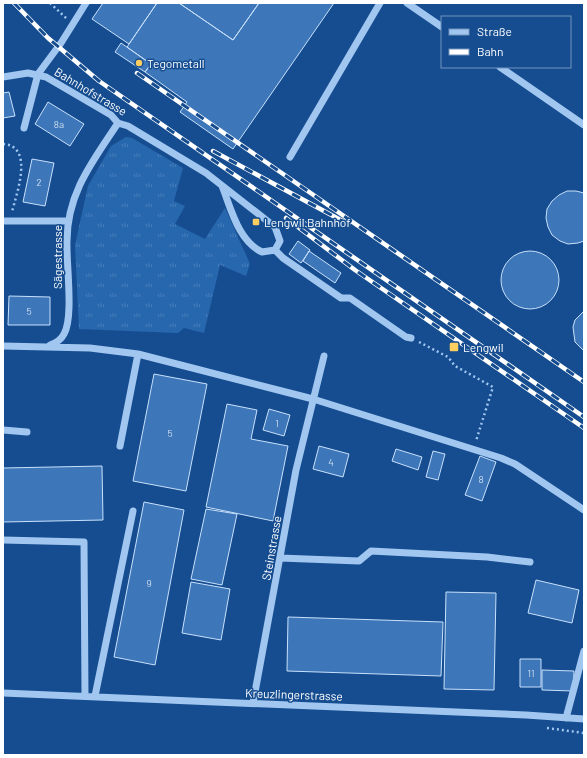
<svg xmlns="http://www.w3.org/2000/svg" width="587" height="758" viewBox="0 0 587 758" font-family="Barlow,sans-serif">
	<style>
		.grass { fill: url(#grass-tufts) }
		.building { fill: #3d77b9; stroke: #c8e0fc }
		.lines { fill: none; stroke-linecap: round; stroke-linejoin: round }
		.path { stroke: #a1c6f0; stroke-width: 2.5; stroke-dasharray: 2 3; stroke-linecap: butt }
		.minor { stroke: #a1c6f0; stroke-width: 7 }
		.rail-casing { stroke: #fff; stroke-width: 4.5 }
		.rail { stroke: #154d90; stroke-width: 3; stroke-dasharray: 9; stroke-linecap: butt }
		.poi-dot { fill: #ffce61; stroke: #154d90; stroke-width: 1.5 }
		.labels { text-anchor: middle; dominant-baseline: central; stroke-width: 3; stroke-linejoin: round; paint-order: stroke }
		.number-label { font-size: 10px; fill: #ceddee }
		.poi-label { font-size: 12px; fill: #fff; stroke: #154d90; text-anchor: start }
		.street-label { font-size: 12px; fill: #fff; stroke: #154d90 }
	</style>
	<defs>
		<pattern id="grass-tufts" width="24" height="20" patternUnits="userSpaceOnUse"><rect width="24" height="20" fill="#2767ae"/><path d="M3 7l-1-3M5 7V3M7 7l1-3M15 17l-1-3M17 17v-4M19 17l1-3" fill="none" stroke="#477eba"/></pattern>
	</defs>
	<rect width="100%" height="100%" fill="#154d90"/>
	<path class="grass" d="M126,137l6,1 51,30 -9,33 11,5 -10,18 30,15 20,-31 25,56 -4,12 -26,-11 -16,68 -20,-5 -6,5 -99,-4 -4,-84 13,-59 23,-40z"/>
	<path class="building" d="M103,3h54l-28,41 -37,-25z
		M157,3h22l54,37 26,-37h75l-101,146 -53,-37 7,-10 -42,-30 6,-8 -24,-17z
		M179,3h80l-26,37z
		M121,43l30,21 -6,8 -30,-20z
		M9,92l6,24 -12,2v-25z
		M48,102l36,22 -14,22 -35,-22z
		M32,159l22,4 -9,43 -22,-4z
		M567,191h9l8,2v48l-6,2 -10,1 -8,-3 -8,-6 -4,-8 -2,-9 1,-9 5,-8 7,-6z
		M298,241l12,9 -9,13 -12,-9z
		M309,251l32,22 -6,10 -32,-22z
		M501 280a29 29 0 1 1 58 0a29 29 0 1 1-58 0Z
		M9,296l41,1v28h-42z
		M584,311v40l-9,-9 -2,-15 2,-7z
		M154,374l53,10 -21,107 -53,-10z
		M227,404l30,6 -6,29 37,7 -15,75 -67,-14z
		M269,409l21,6 -6,21 -21,-6z
		M319,446l30,8 -6,23 -30,-8z
		M396,449l26,8 -4,13 -26,-9z
		M433,451l12,3 -7,26 -12,-3z
		M480,456l16,6 -14,39 -17,-6z
		M102,466l1,54 -100,2v-54z
		M144,502l40,8 -29,155 -41,-8z
		M206,509l31,5 -15,71 -31,-6z
		M536,580l43,10 -7,33 -44,-10z
		M191,582l39,7 -9,51 -39,-7z
		M446,592l50,1 -2,97 -50,-1z
		M288,617l155,5 -2,54 -154,-5z
		M520,659h21v28h-21z
		M542,670l32,1 -1,20 -31,-1z"/>
	<g class="lines">
		<path class="path" d="M50,3l16,15
			M3,144c32,2 13,51 9,68
			M419,342l29,15 7,9 38,21 -17,54
			M547,728l37,5"/>
		<path class="minor" d="M407,3l35,24
			M500,67l84,58
			M3,77l25,-4 18,4 65,38 7,8 10,3 78,47 69,54 5,14 -5,9 -13,2c-24,-11 -31,-44 -40,-66
			M24,128l14,-54 23,-31 25,-40
			M290,157l90,-154
			M3,221h65
			M275,250l8,8 58,40h9l56,39 5,1
			M50,345c6,-2 11,-5 14,-11 10,-17 2,-71 3,-93 0,-48 26,-80 51,-118
			M3,346l87,2 48,6 175,45 188,59 14,6 69,46
			M3,430l24,2
			M120,446l18,-92
			M3,540l81,2 1,154
			M280,558l79,3 12,-10 116,6 43,5
			M3,693l523,22 58,4
			M95,696l38,-185
			M253,703l43,-233 28,-114
			M566,718l18,-67"/>
		<g class="rail-casing">
			<path id="rail" d="M14,3l34,35 51,43 485,336
				M137,73l447,309
				M213,151l135,73
				M286,218l69,52 229,158"/>
		</g>
		<use href="#rail" class="rail"/>
	</g>
	<g class="poi-dot">
		<circle cx="139" cy="63" r="4"/>
		<rect x="252" y="218" width="8" height="8" rx="2"/>
		<rect x="449" y="342" width="10" height="10" rx="2"/>
	</g>
	<g class="labels">
		<g class="number-label">
			<text x="59" y="124">8a</text>
			<text x="39" y="182">2</text>
			<text x="29" y="311">5</text>
			<text x="277" y="423">1</text>
			<text x="170" y="433">5</text>
			<text x="331" y="462">4</text>
			<text x="481" y="479">8</text>
			<text x="149" y="583">9</text>
			<text x="531" y="673">11</text>
		</g>
		<g class="poi-label">
			<text x="147" y="63">Tegometall</text>
			<text x="264" y="222">Lengwil Bahnhof</text>
			<text x="463" y="347">Lengwil</text>
		</g>
		<g class="street-label">
			<text transform="translate(91 91) rotate(31)">Bahnhofstrasse</text>
			<text transform="translate(57 257) rotate(-90)">Sägestrasse</text>
			<text transform="translate(271 548) rotate(-80)">Steinstrasse</text>
			<text transform="translate(294 694) rotate(2)">Kreuzlingerstrasse</text>
		</g>
	</g>
	<rect width="587" height="758" fill="none" stroke="#ffffff" stroke-width="8"/>
	<rect x="441" y="16" width="130" height="52" fill="#154d90" stroke="#7394bc"/>
	<rect x="449" y="29" width="20" height="6" fill="#a1c6f0" stroke="#7394bc"/>
	<text x="477" y="36" font-size="12" fill="#ffffff">Straße</text>
	<rect x="449" y="49" width="20" height="6" fill="#ffffff" stroke="#7394bc"/>
	<text x="477" y="56" font-size="12" fill="#ffffff">Bahn</text>
</svg>
